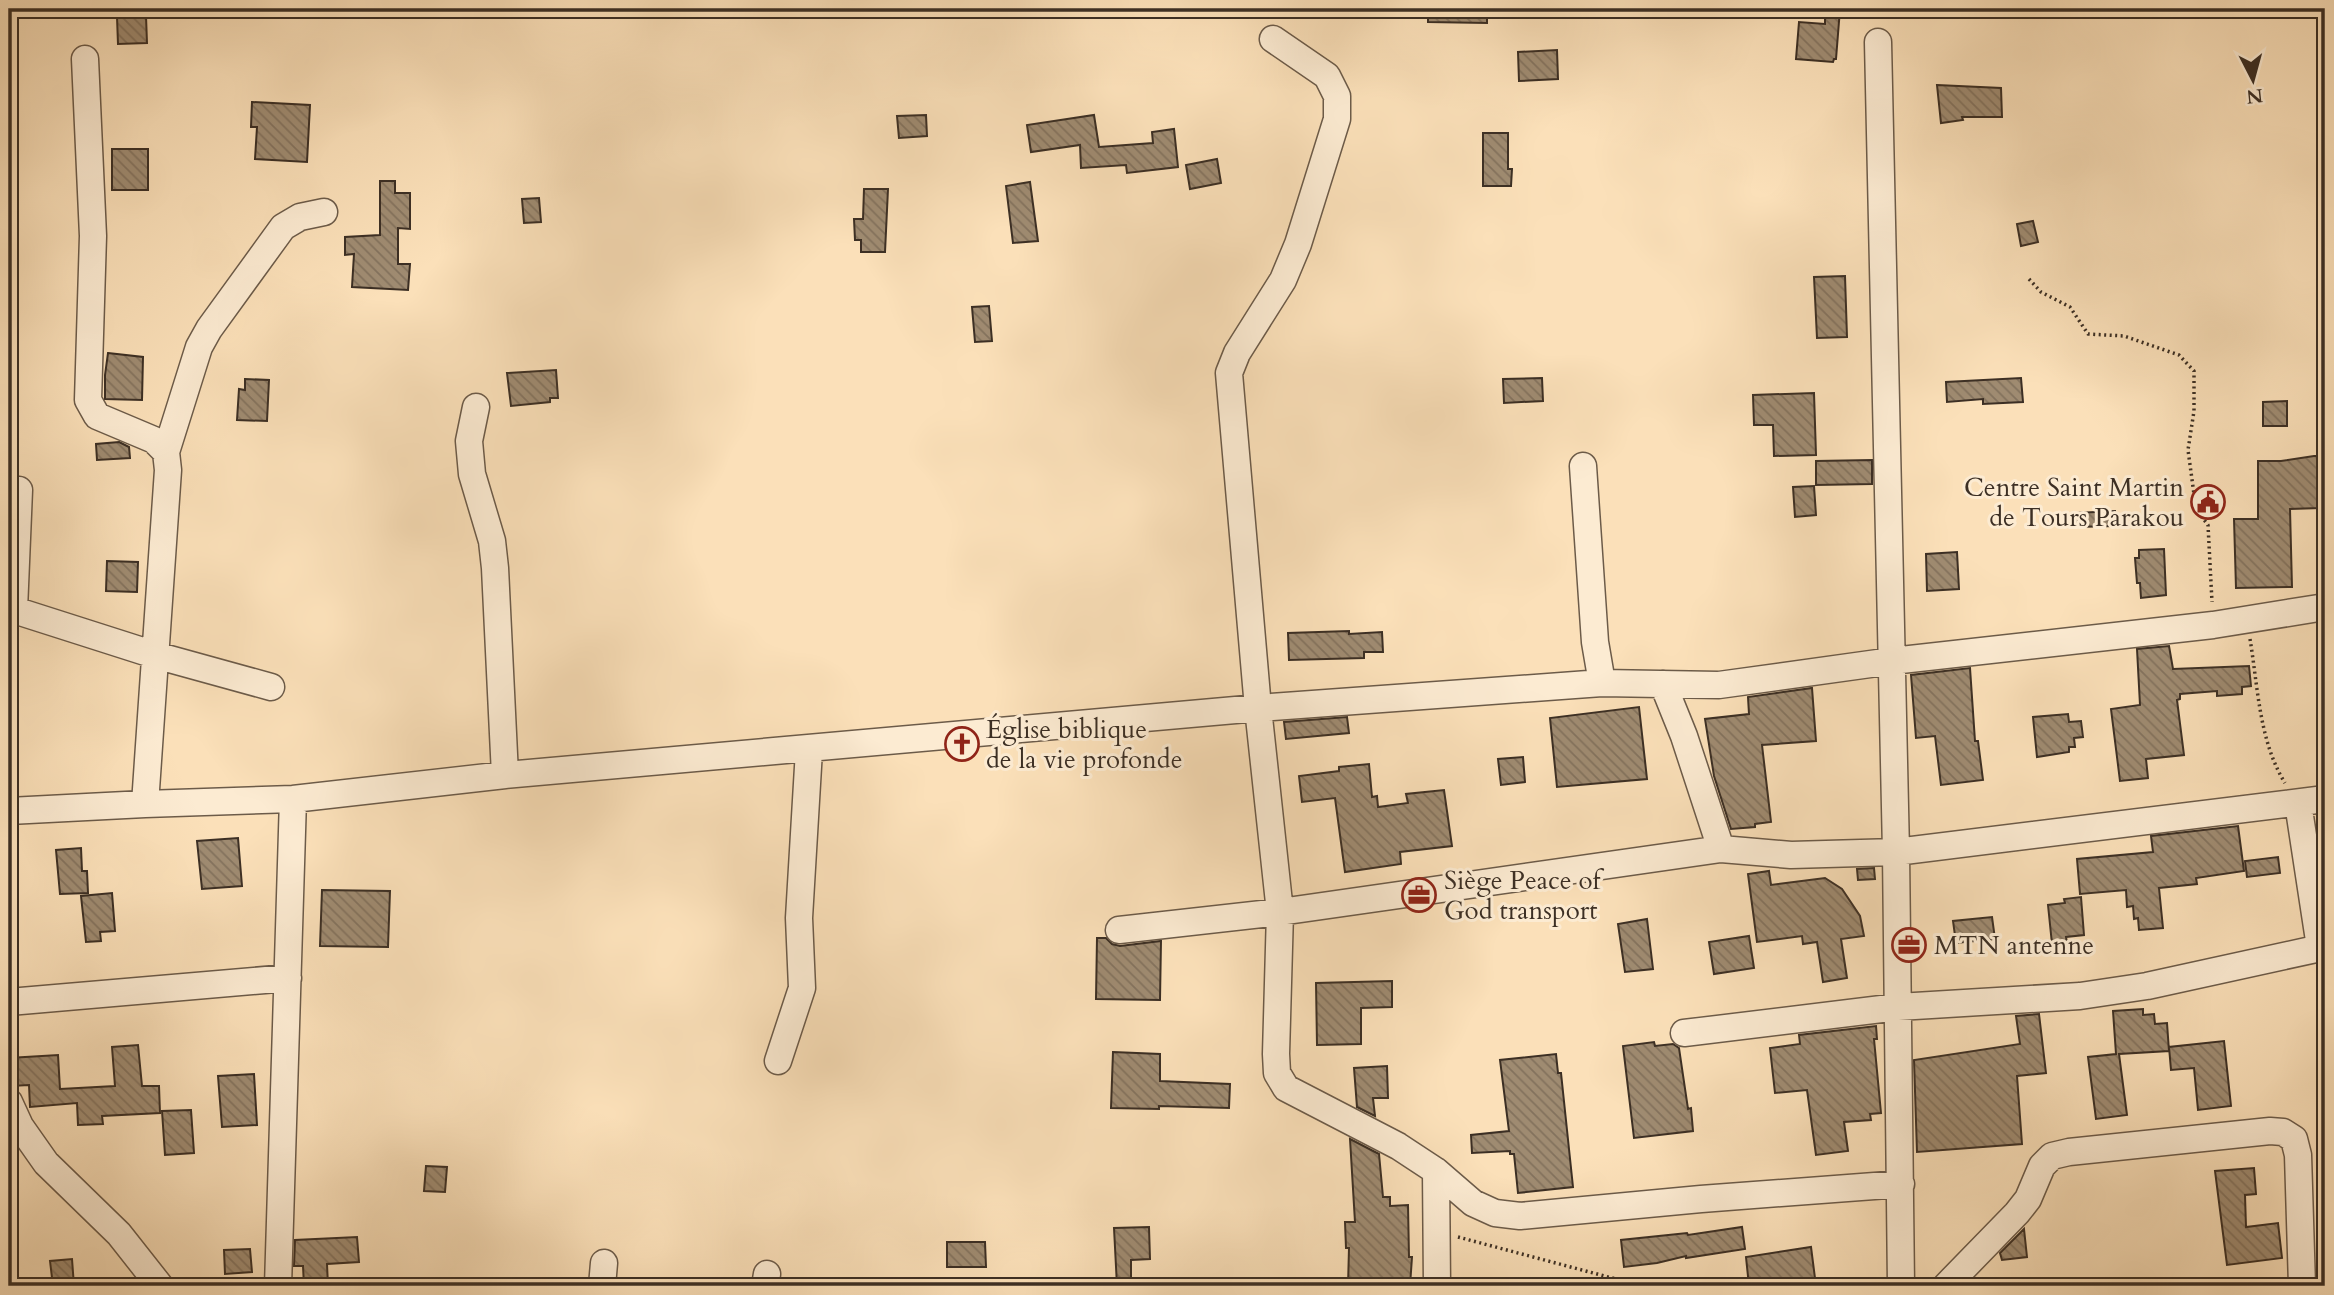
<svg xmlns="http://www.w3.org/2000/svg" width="2334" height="1295" viewBox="0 0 2334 1295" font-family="Cardo,serif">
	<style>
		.building { fill: url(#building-back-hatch); stroke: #3c2f24; stroke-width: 2 }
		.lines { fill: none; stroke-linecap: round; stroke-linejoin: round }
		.minor-casing { stroke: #6c5b49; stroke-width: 29 }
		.path { stroke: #3c2f24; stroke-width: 3.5; stroke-dasharray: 2 3.5; stroke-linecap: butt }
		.minor { stroke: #fcebd2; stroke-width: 26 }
		.labels { text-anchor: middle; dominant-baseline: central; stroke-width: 6; stroke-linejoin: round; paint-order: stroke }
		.poi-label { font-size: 26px; fill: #3c2f24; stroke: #fcebd2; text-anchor: start }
	</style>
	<defs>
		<pattern id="building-back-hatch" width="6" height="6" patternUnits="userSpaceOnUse" patternTransform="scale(1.75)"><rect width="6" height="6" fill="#9f8b71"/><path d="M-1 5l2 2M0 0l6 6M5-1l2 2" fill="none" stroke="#83725d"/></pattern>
	</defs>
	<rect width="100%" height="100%" fill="#fbe0b9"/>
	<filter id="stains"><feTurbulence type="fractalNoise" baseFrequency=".00286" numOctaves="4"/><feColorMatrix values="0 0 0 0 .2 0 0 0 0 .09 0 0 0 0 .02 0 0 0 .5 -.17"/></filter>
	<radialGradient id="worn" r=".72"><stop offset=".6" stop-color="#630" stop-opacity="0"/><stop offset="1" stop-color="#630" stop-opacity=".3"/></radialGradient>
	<path class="building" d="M1428,9h59v14l-59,-1z
		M1825,9h15l-4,50h-2l-1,3 -37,-3 3,-37 26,2z
		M146,16l1,27 -29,1 -1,-27z
		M1557,50l1,29 -39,2 -1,-29z
		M1937,85l64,3 1,29h-40l1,3 -22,3z
		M252,102l58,3 -3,57 -52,-3 2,-32h-6z
		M926,115l1,21 -28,2 -2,-22z
		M1094,115l5,32 54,-4 -1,-11 22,-3 4,38 -51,6 -1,-8 -45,3 -1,-23 -49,7 -4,-27z
		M1483,133h25v36h4l-1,17h-28z
		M112,149h36v41h-36z
		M1217,159l4,24 -31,6 -4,-24z
		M380,181h15v12h15v36l-12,-1v36h12l-2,26 -56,-3 2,-33 -9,1v-18l35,-2z
		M1030,182l8,59 -25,2 -7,-57z
		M864,189h24l-3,63h-24v-12h-6l-1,-21h9z
		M539,198l2,24 -17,1 -2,-24z
		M2033,221l5,21 -17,4 -4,-22z
		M1845,276l2,61 -30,1 -3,-61z
		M989,306l3,35 -17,1 -3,-35z
		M108,353l35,4 -1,43 -37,-1v-24z
		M556,370l2,28h-8v4l-39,4 -4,-33z
		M1542,378l1,23 -39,2 -1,-24z
		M2021,378l2,24 -40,2v-5l-36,3 -1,-20z
		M245,379l24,1 -2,41 -30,-1 2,-31 6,1z
		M1814,393l2,62 -42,1 -1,-31h-19l-1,-30z
		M2287,401v25h-24v-24z
		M119,442l10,5 1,11 -33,2 -1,-16z
		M2314,456h11v47l-5,1v4l-30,1 2,78 -56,1 -2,-69h24v-58h23z
		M1872,460v24l-56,1v-24z
		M1814,486l2,29 -21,2 -2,-30z
		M2115,511l1,15 -40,1v-14z
		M2164,549l2,46 -25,3 -1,-15h-3l-2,-25h4v-8z
		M1957,552l2,37 -32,2 -1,-37z
		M107,561l31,1 -1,30 -31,-1z
		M1349,631v3l33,-2 1,20h-19v6l-75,2 -1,-27z
		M2169,646l4,23 76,-3 2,20 -9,1v7l-25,2v-5l-37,3v5l-3,1 7,55 -38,4 2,19 -28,3 -9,-72 29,-4 -3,-56z
		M1970,668l5,73h3l5,39 -42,5 -6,-49 -19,2 -5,-63z
		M1812,688l4,53 -54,4 9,77 -16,2v3l-24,2 -17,-53 -9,-57 44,-5 -1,-17z
		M1639,707l8,72 -90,8 -7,-69z
		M2068,714l1,8 12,-1 2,16 -9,1 1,9h-6v5l-32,5 -4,-40z
		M1347,717l2,16 -63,6 -2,-17z
		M1523,757l2,25 -24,3 -3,-26z
		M1369,764l3,33 5,-1 1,11 30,-4 -2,-9 38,-4 8,56 -52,6 1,12 -56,8 -10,-74 -33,4 -3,-26 40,-5v-4z
		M2238,826l6,45 -48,7 1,6 -38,4 4,40 -24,2 -1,-12 -4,1 -1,-13 -6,1 -1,-17 -46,4 -3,-35 76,-7 -2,-16z
		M238,838l4,48 -40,3 -5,-48z
		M81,848l1,23h5l1,22 -28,1 -4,-44z
		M2278,857l2,16 -33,4 -2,-16z
		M1874,868l1,11 -17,1 -1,-11z
		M1769,871l2,14 54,-7 17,11 18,27 4,20 -23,3 6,39 -24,4 -6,-40 -14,2 -1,-8 -45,6 -9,-68z
		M322,890l68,1 -2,56 -68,-1z
		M112,893l3,38 -15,1 1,9 -15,1 -5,-46z
		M2081,897l3,38 -18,2 1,6 -15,1 -4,-39 17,-2 -1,-4z
		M1992,917l3,22 -39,4 -3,-22z
		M1647,919l6,50 -28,3 -7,-48z
		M1749,936l5,32 -40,6 -5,-32z
		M1097,938h9l6,6 8,2 41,-5 -1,59 -64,-1z
		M1392,981v26l-31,1v36l-44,1 -1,-62z
		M2143,1009v6l11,-1 1,10 12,-1 2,28 -50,3 8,61 -31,4 -8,-62 28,-3 -3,-43z
		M2039,1014l7,59 -29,3 5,68 -105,8 -3,-92 106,-16 -4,-28z
		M1876,1026l1,13h-3l7,74 -11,1 1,6 -27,2 4,29 -32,4 -9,-65 -32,3 -5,-45 30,-4 -1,-9z
		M2224,1041l7,65 -33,4 -4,-42 -23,2 -2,-23z
		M1654,1042l1,4 18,-2 6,4 9,61 3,-1 2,23 -59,7 -11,-92z
		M138,1045l4,41h17l1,27 -58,3 1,8 -25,1 -1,-22 -47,4 -1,-22 -18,1 -2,-28 49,-3 2,34 55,-3 -3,-39z
		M1113,1052l47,2v27l70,3 -1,24 -70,-2v3l-48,-1z
		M1556,1054l2,19h3l12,114 -55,6 -4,-39h-4v-3l-38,2 -1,-18 38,-4 -9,-71z
		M1387,1066l1,32h-15l2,18 -18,-9 -3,-39z
		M254,1074l3,51 -35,2 -4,-51z
		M191,1110l3,43 -29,2 -3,-44z
		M1350,1139l29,15 4,43h7v9l18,-1 1,52h3l-2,29h-62l1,-38h-3l-1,-26h10z
		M426,1166l21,1 -2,25 -21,-1z
		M2254,1168l2,26 -11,1 1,32 32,-4 4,35 -55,7 -12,-94z
		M1149,1227l1,32 -19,1v26h-14l-3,-58z
		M1742,1227l3,22 -59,9v-2l-29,7 -33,4 -3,-27 66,-7 1,2z
		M2024,1229l3,28 -25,3 -2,-7z
		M357,1237l2,25 -32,2 1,22h-24l-1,-20h-9l1,-26z
		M947,1242h38l1,25h-39z
		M1811,1247l5,39h-67l-3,-29z
		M250,1249l2,23 -27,2 -1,-24z
		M72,1259l2,27h-21l-3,-25z"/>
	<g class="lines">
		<g class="minor-casing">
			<path id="minor" d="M1273,39l54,37 10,20v23l-39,125 -15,36 -46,73 -8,20 29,335 22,204 -4,142 1,19 9,15 112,58 38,25 37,32 22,10 25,3 181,-17 200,-15
				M1878,42l18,810 5,434
				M476,407l-7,34 3,33 20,67 3,27 10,207
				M166,452l33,-105 10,-18 74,-102 17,-10 24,-5
				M1583,466l12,176 7,41
				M19,490l-5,120 141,45 116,32
				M1663,684l21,52 37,113 70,6 105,-3 429,-53
				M2298,803l22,144
				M145,804l148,-5 212,-24 753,-67 344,-25 117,2 173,-24 321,-36 112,-18
				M9,811l136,-7 23,-334 -2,-18 -12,-12 -57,-24 -9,-16 5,-164 -8,-177
				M1119,930l161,-18 441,-63
				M9,1002l279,-24
				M1684,1033l214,-26 182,-11 67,-10 178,-39
				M778,1061l24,-73 -3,-70 10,-168
				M9,1102l11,24 26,37 73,71 41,52
				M1436,1171l1,115
				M278,1286l15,-487
				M602,1286l2,-23
				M765,1286l2,-12
				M1946,1286l71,-73 11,-14 14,-33 10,-10 17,-4 201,-21 13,1 11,7 4,16 4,131"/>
		</g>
		<path class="path" d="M2029,279l12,13 29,15 18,27 36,2 55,19 15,16v40l-6,39 8,59 12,16 4,77
			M2250,639c8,48 9,102 35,144
			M1458,1237l184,49"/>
		<use href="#minor" class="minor"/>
	</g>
	<defs>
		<g id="civic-ring" transform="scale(1.75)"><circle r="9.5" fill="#fcebd2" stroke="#8f2418" stroke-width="1.5"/><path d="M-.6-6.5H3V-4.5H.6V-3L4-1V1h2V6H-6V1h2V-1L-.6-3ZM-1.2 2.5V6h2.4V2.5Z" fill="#8f2418"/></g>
		<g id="church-ring" transform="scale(1.75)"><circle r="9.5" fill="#fcebd2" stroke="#8f2418" stroke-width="1.5"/><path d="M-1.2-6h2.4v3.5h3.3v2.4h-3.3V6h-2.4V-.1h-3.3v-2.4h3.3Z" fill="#8f2418"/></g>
		<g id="office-ring" transform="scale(1.75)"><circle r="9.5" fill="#fcebd2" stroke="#8f2418" stroke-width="1.5"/><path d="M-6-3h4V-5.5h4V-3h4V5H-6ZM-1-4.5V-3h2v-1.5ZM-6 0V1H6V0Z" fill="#8f2418"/></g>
	</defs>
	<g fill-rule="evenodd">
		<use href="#civic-ring" x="2208" y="502"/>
		<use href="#church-ring" x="962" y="744"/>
		<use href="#office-ring" x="1419" y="895"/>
		<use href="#office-ring" x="1909" y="945"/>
	</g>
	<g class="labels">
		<g class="poi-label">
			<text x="2184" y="487" text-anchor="end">Centre Saint Martin<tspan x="2184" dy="30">de Tours Parakou</tspan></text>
			<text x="986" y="729">Église biblique<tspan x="986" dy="30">de la vie profonde</tspan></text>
			<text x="1444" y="880">Siège Peace of<tspan x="1444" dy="30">God transport</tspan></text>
			<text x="1934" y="945">MTN antenne</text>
		</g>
	</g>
	<rect width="2334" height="1295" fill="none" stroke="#fbe0b9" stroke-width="35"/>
	<rect x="10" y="10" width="2313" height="1274" fill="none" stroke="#3c2f24" stroke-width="3.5"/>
	<rect x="18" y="18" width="2299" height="1260" fill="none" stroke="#3c2f24" stroke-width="2"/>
	<g transform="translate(2253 80) rotate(174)" stroke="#fcebd2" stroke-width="5" paint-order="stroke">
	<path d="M0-5L12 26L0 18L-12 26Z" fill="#3c2f24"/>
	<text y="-10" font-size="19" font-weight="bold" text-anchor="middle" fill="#3c2f24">N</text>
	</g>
	<rect width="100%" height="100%" filter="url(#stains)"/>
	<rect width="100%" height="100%" fill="url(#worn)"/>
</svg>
